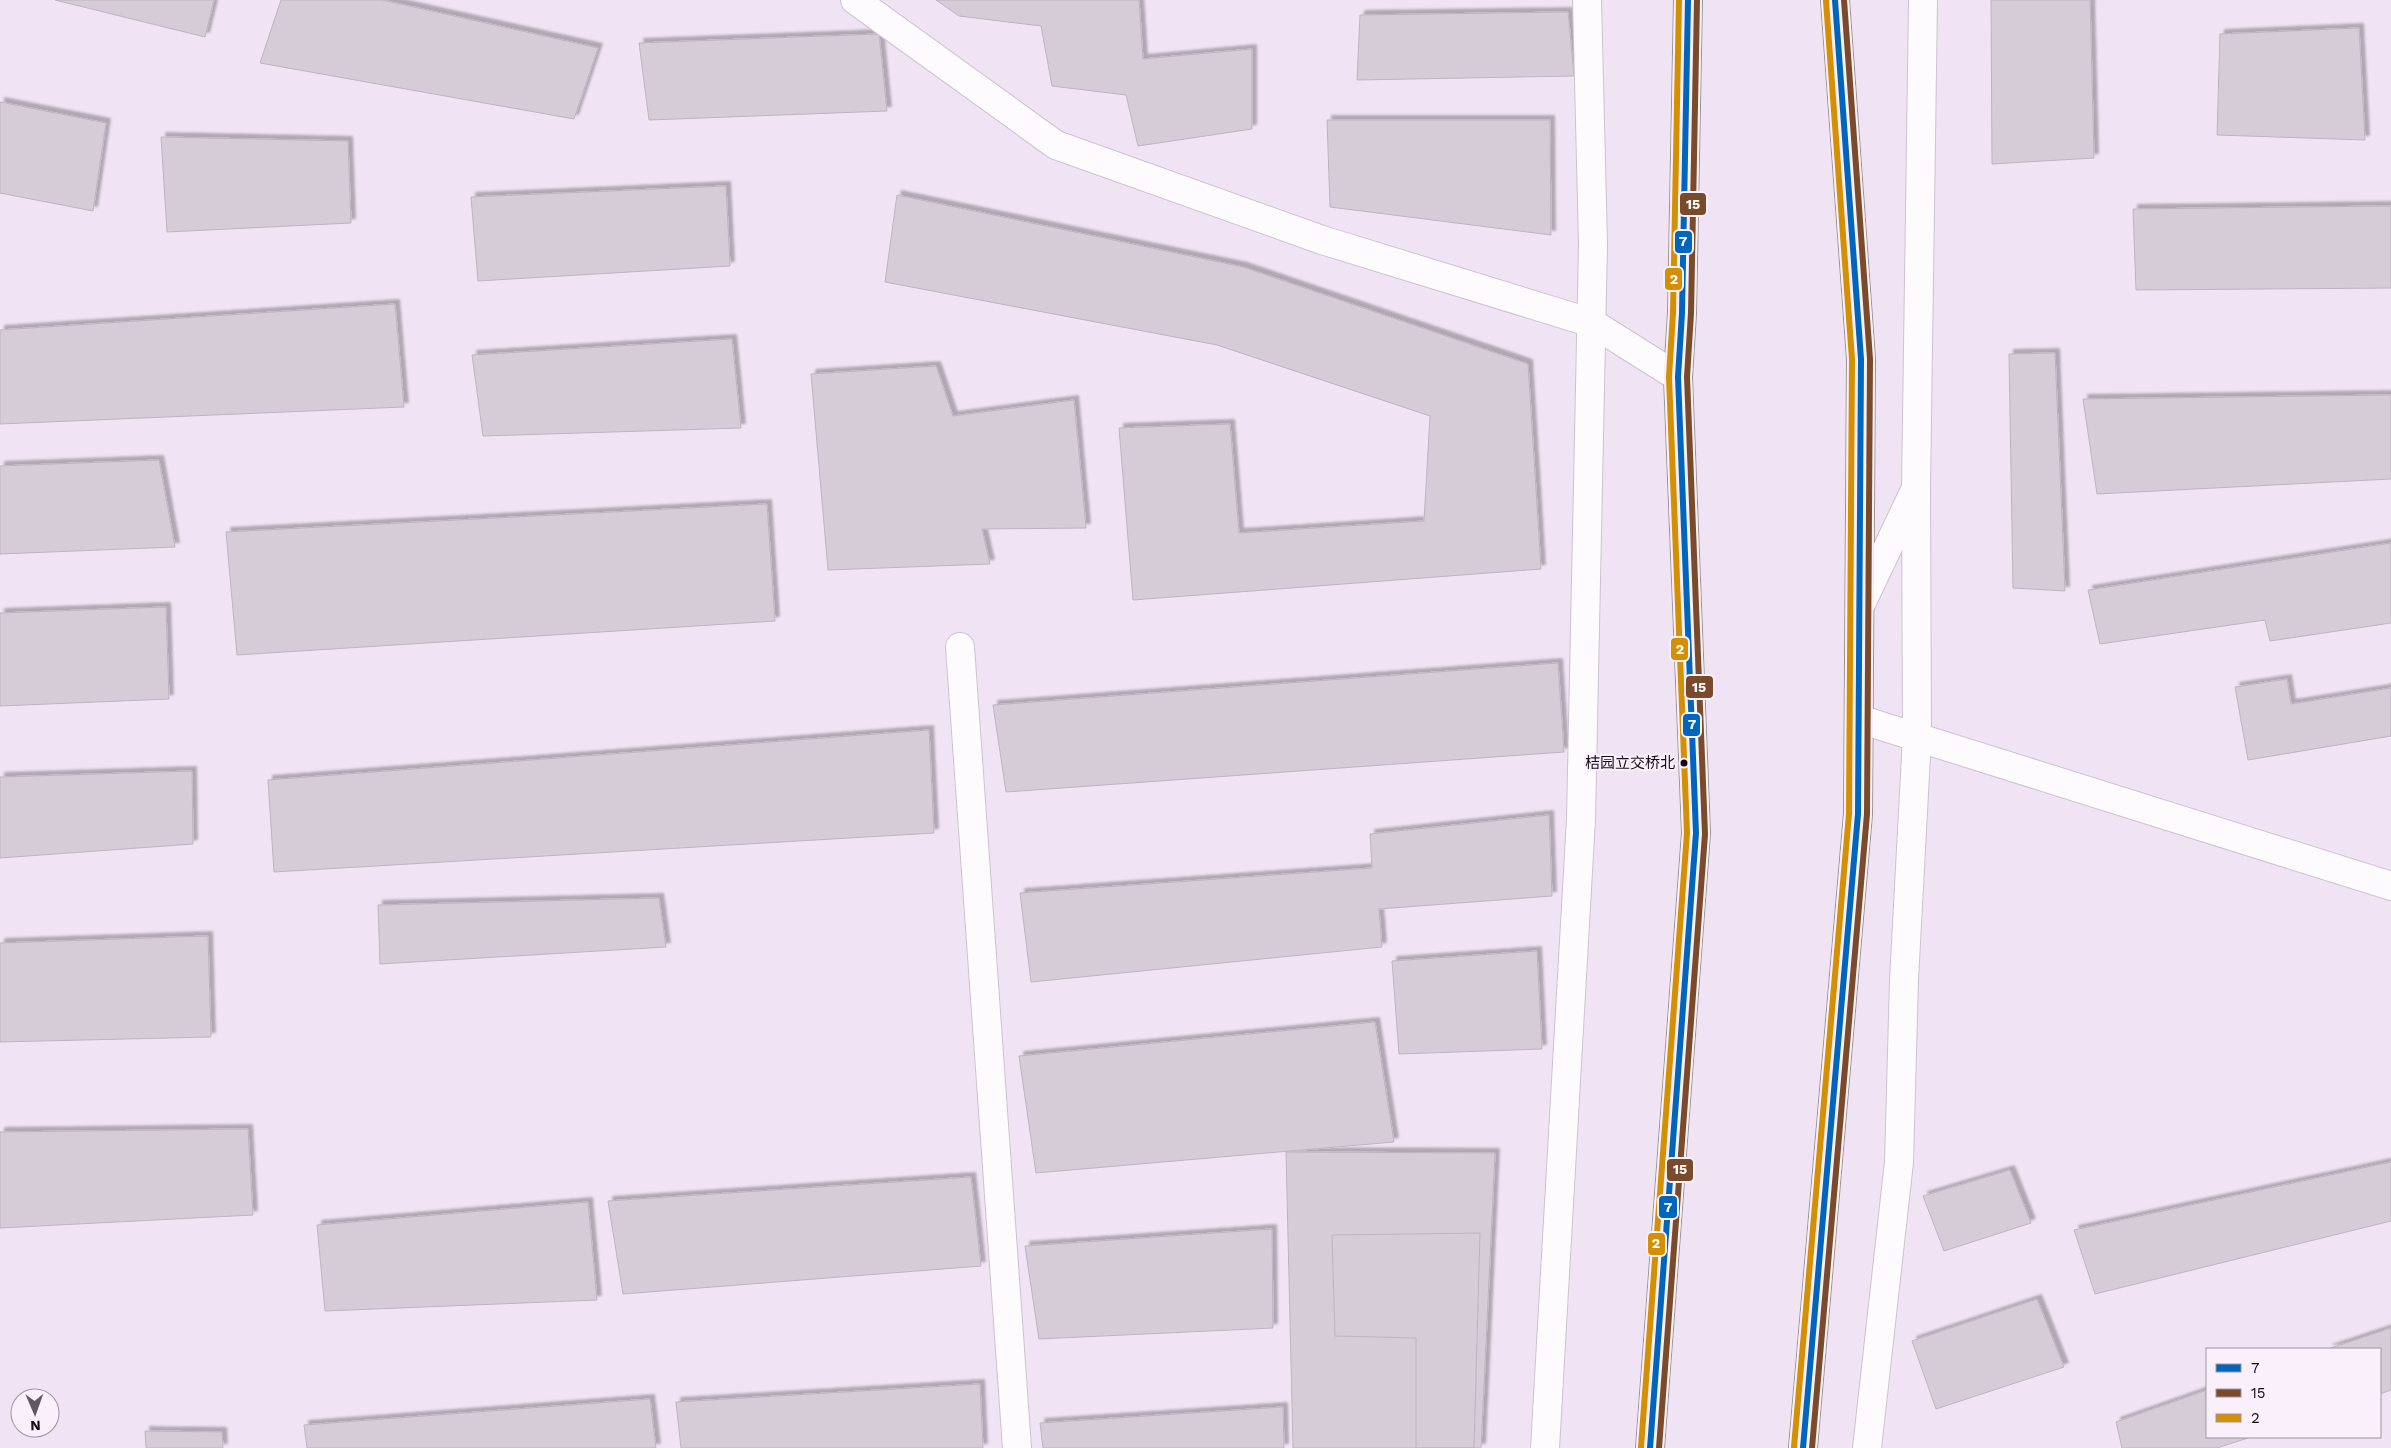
<svg xmlns="http://www.w3.org/2000/svg" width="2391" height="1448" viewBox="0 0 2391 1448" font-family="'Work Sans','Noto Sans SC',sans-serif">
	<style>
		.building { fill: #d5ccd8; stroke: #bdb4c0; filter: url(#shadow) }
		.lines { fill: none; stroke-linecap: round; stroke-linejoin: round }
		.street-casing { stroke: #ccc3cf; stroke-width: 30 }
		.secondary-casing { stroke: #ccc3cf; stroke-width: 30 }
		.primary-casing { stroke: #99938e; stroke-width: 30 }
		.street { stroke: #fdfbfd; stroke-width: 28 }
		.secondary { stroke: #fdfbfd; stroke-width: 28 }
		.primary { stroke: #e0deda; stroke-width: 28 }
		.bus-1-casing { stroke: #f9f0fb; stroke-width: 10 }
		.bus-2-casing { stroke: #f9f0fb; stroke-width: 10 }
		.bus-3-casing { stroke: #f9f0fb; stroke-width: 10 }
		.bus-1 { stroke: #0065bd; stroke-width: 6 }
		.bus-2 { stroke: #7a4b2a; stroke-width: 6 }
		.bus-3 { stroke: #d58f03; stroke-width: 6 }
		.bus-dot { fill: #140d16; stroke: #f9f0fb; stroke-width: 2 }
		.labels { text-anchor: middle; dominant-baseline: central; stroke-width: 4; stroke-linejoin: round; paint-order: stroke }
		.bus-label { font-size: 15px; fill: #140d16; stroke: #f9f0fb; text-anchor: end }
		.line-badge { stroke: #f9f0fb; stroke-width: 2 }
		.badge-label { font-size: 14px; text-anchor: middle; font-weight: bold; fill: #fff }
	</style>
	<defs>
		<filter id="shadow"><feDropShadow dx="4.5" dy="-4.5" stdDeviation="1" flood-color="#0004"/></filter>
	</defs>
	<rect width="100%" height="100%" fill="#f0e4f4"/>
	<path class="building" d="M55,0h159l-9,37z
		M281,0h101l216,48 -24,71 -314,-56z
		M936,0h203l4,59 109,-10v80l-114,17 -12,-51 -74,-9 -11,-60 -82,-10z
		M1991,0h99l4,158 -102,6z
		M1568,12l6,64 -217,4 3,-65z
		M2359,28l6,112 -148,-5 3,-101z
		M879,34l8,77 -238,9 -10,-77z
		M0,102l106,21 -13,88 -93,-18z
		M1327,120h223l1,115 -221,-28z
		M161,137l187,4 3,82 -184,9z
		M726,186l4,80 -252,15 -7,-84z
		M897,195l346,72 285,97 13,205 -408,31 -14,-172 111,-4 9,109 185,-12 6,-105 -213,-71 -332,-63z
		M2391,206v82l-255,2 -3,-81z
		M395,304l9,103 -404,17v-94z
		M732,339l9,89 -258,8 -11,-81z
		M2055,353l10,238 -52,-3 -4,-234z
		M936,366l17,50 121,-16 12,128 -104,1 8,35 -162,6 -17,-196z
		M2391,395v84l-294,15 -14,-95z
		M159,460l16,87 -175,7v-88z
		M767,504l8,117 -538,34 -11,-123z
		M2391,543v80l-121,18 -5,-21 -165,24 -12,-54z
		M166,607l3,92 -169,7v-93z
		M1558,663l6,89 -558,40 -13,-87z
		M2287,679l4,25 100,-16v48l-143,24 -13,-73z
		M929,730l5,103 -660,39 -6,-92z
		M192,771l1,73 -193,14v-81z
		M1549,815l3,81 -173,13 3,38 -351,35 -11,-89 352,-25 -2,-34z
		M659,898l7,49 -286,17 -2,-59z
		M208,936l3,101 -211,5v-99z
		M1537,951l5,98 -143,5 -7,-93z
		M1375,1022l19,120 -358,31 -17,-117z
		M248,1129l5,86 -253,13v-96z
		M1286,1152l209,1 -14,295h-188z
		M2391,1162v59l-296,73 -21,-64z
		M2010,1170l21,53 -87,28 -21,-55z
		M971,1177l10,89 -358,28 -15,-93z
		M588,1202l9,98 -272,11 -8,-86z
		M1272,1229l1,99 -234,11 -14,-93z
		M1480,1233l-6,215h-58v-110l-81,-2 -3,-101z
		M2037,1299l27,68 -128,42 -24,-68z
		M2391,1328v62l-11,4v-45h-52z
		M980,1384l3,64h-302l-5,-46z
		M2207,1390v47h44l-34,11h-95l-6,-26z
		M650,1399l6,49h-349l-3,-23z
		M1283,1407l1,41h-241l-3,-25z
		M145,1431l77,1 1,16h-77z"/>
	<g class="lines">
		<g class="street-casing">
			<path id="street" d="M855,0l201,145 266,95 270,83 86,54
				M1860,606l56,-118 7,-488
				M960,647l57,801
				M1859,719l532,167"/>
		</g>
		<g class="secondary-casing">
			<path id="secondary" d="M1545,1448l36,-629 12,-575 -6,-244
				M1867,1448l32,-286 5,-182 13,-243 -1,-249"/>
		</g>
		<g class="primary-casing">
			<path id="primary" d="M1650,1448l46,-615 -18,-456 4,-64 6,-313
				M1803,1448l55,-634 3,-455 -26,-359"/>
		</g>
		<use href="#street" class="street"/>
		<use href="#secondary" class="secondary"/>
		<use href="#primary" class="primary"/>
		<g class="bus-1-casing">
			<path id="bus-1" d="M1650,1448l46,-615 -18,-456 4,-64 6,-313
				M1803,1448l55,-634 3,-455 -26,-359"/>
		</g>
		<g class="bus-2-casing">
			<path id="bus-2" d="M1659,1448l46,-614 -18,-457 4,-64 6,-313
				M1812,1448l55,-634 3,-455 -26,-359"/>
		</g>
		<g class="bus-3-casing">
			<path id="bus-3" d="M1641,1447l46,-614 -18,-456 4,-64 6,-313
				M1794,1447l55,-633 3,-455 -26,-358"/>
		</g>
		<use href="#bus-1" class="bus-1"/>
		<use href="#bus-2" class="bus-2"/>
		<use href="#bus-3" class="bus-3"/>
	</g>
	<circle class="bus-dot" cx="1684" cy="763" r="4.5"/>
	<g class="labels">
		<g class="bus-label">
			<text x="1675" y="763">桔园立交桥北</text>
		</g>
	</g>
	<g class="line-badge">
		<rect x="1679" y="192" width="28" height="24" rx="5" fill="#7a4b2a"/>
		<rect x="1674" y="230" width="19" height="24" rx="5" fill="#0065bd"/>
		<rect x="1664" y="267" width="19" height="24" rx="5" fill="#d58f03"/>
		<rect x="1670" y="637" width="19" height="24" rx="5" fill="#d58f03"/>
		<rect x="1685" y="675" width="29" height="24" rx="5" fill="#7a4b2a"/>
		<rect x="1682" y="713" width="19" height="24" rx="5" fill="#0065bd"/>
		<rect x="1666" y="1158" width="28" height="24" rx="5" fill="#7a4b2a"/>
		<rect x="1658" y="1195" width="20" height="24" rx="5" fill="#0065bd"/>
		<rect x="1647" y="1232" width="19" height="24" rx="5" fill="#d58f03"/>
	</g>
	<g class="badge-label">
		<text x="1693" y="209">15</text>
		<text x="1683" y="246">7</text>
		<text x="1674" y="284">2</text>
		<text x="1680" y="654">2</text>
		<text x="1699" y="692">15</text>
		<text x="1692" y="729">7</text>
		<text x="1680" y="1174">15</text>
		<text x="1668" y="1212">7</text>
		<text x="1656" y="1248">2</text>
	</g>
	<rect x="2206" y="1348" width="175" height="90" fill="#f9f0fb" stroke="#9d959f"/>
	<rect x="2216" y="1364" width="25" height="8" fill="#0065bd" stroke="#9d959f"/>
	<text x="2251" y="1373" font-size="15" fill="#140d16">7</text>
	<rect x="2216" y="1389" width="25" height="8" fill="#7a4b2a" stroke="#9d959f"/>
	<text x="2251" y="1398" font-size="15" fill="#140d16">15</text>
	<rect x="2216" y="1414" width="25" height="8" fill="#d58f03" stroke="#9d959f"/>
	<text x="2251" y="1423" font-size="15" fill="#140d16">2</text>
	<g transform="translate(35 1413) rotate(178)"><circle r="24" fill="#f9f0fb" stroke="#9d959f"/>
	<path d="M0-4L9 19L0 12L-9 19Z" fill="#615864"/>
	<text y="-8" font-size="14" font-weight="bold" text-anchor="middle" fill="#140d16">N</text>
	</g>
</svg>
